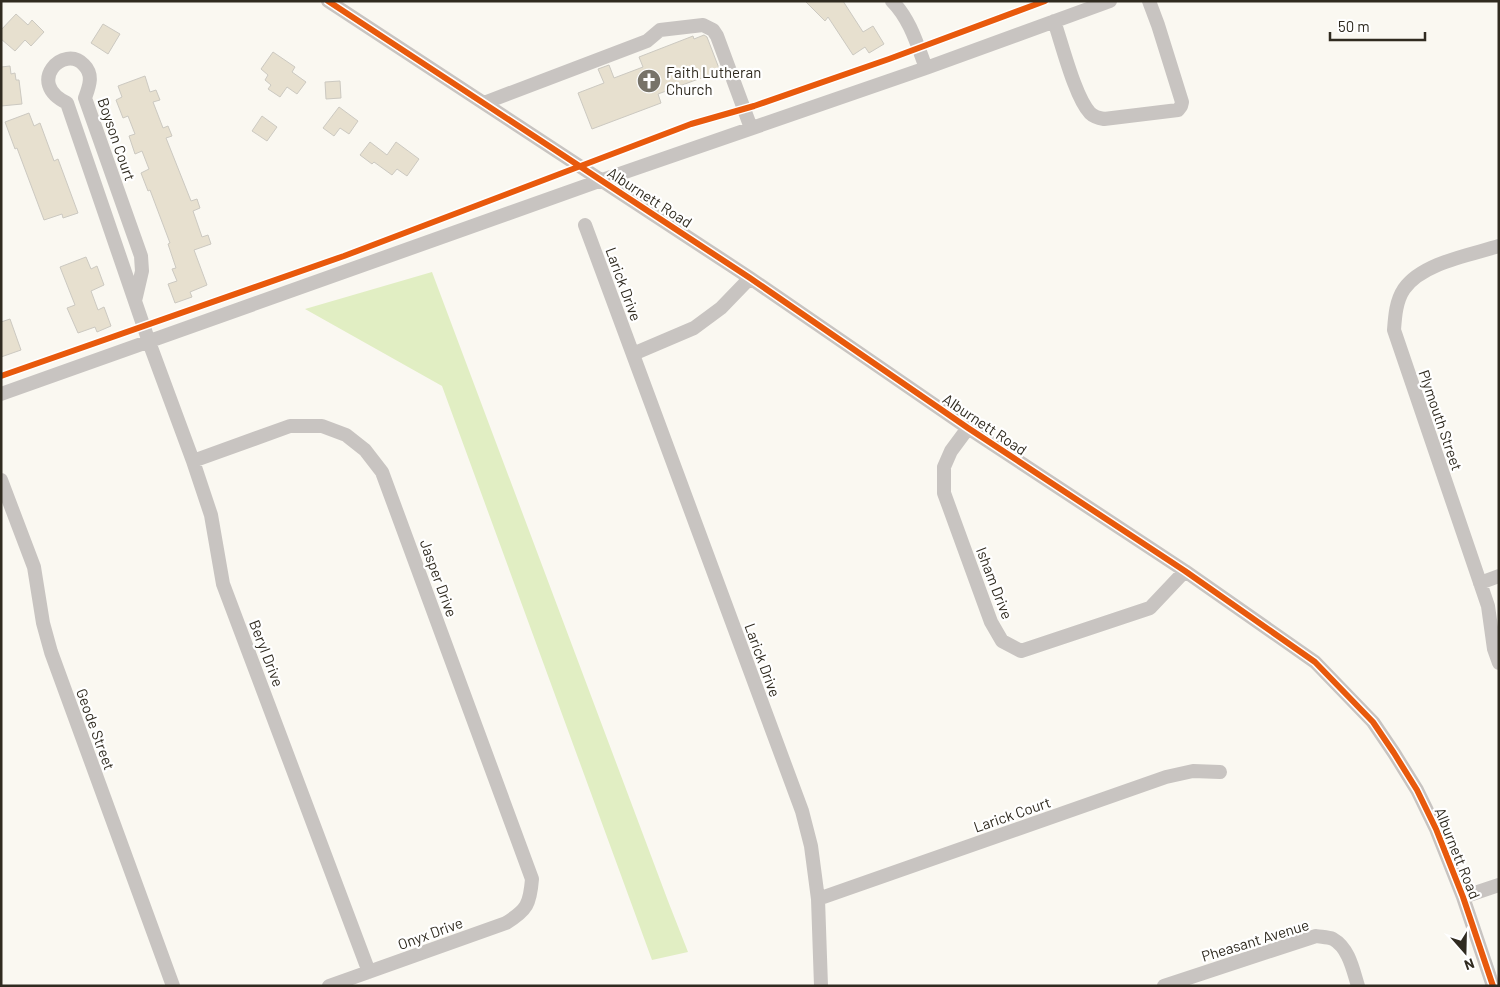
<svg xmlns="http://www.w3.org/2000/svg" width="1500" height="987" viewBox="0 0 1500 987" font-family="Barlow,sans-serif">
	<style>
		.green { fill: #e1eec3 }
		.building { fill: #e7e0cf; stroke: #ccc9c1 }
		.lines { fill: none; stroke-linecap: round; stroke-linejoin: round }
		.minor { stroke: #c8c4c1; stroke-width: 14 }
		.cycleway-casing { stroke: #fff; stroke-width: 9 }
		.cycleway { stroke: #e8590c; stroke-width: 6 }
		.labels { text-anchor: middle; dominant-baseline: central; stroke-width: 4.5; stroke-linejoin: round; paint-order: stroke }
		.poi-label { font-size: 15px; fill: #302b20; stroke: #fff; text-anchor: start }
		.street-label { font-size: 15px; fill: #302b20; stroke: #fff }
	</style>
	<rect width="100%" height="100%" fill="#faf8f1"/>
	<path class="green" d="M432,272l236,629 20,51 -36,8 -210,-574 -137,-77z"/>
	<path class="building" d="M805,1h38l20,31 10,-6 11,18 -15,9 -4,-6 -12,8 -25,-38 -3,4z
		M16,14l12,11 4,-5 12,12 -13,14 -6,-6 -10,11 -14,-12v-9z
		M103,24l17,10 -12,20 -17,-11z
		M704,35l3,2 13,34 -62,23 3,9 -69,26 -14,-36 26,-10 -6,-14 11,-4 5,13 29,-11 -4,-10 54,-21 1,3z
		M273,52l22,15 -3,5 14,10 -9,12 -10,-7 -7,10 -12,-8 3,-4 -6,-5 3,-5 -7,-6z
		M10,66l1,8 4,-1 1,7h3l3,24 -21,2v-39z
		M145,76l5,16 6,-2 4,10 -7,2 10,26 5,-2 4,10 -6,2 25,63 6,-2 3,9 -7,3 9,26 6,-2 3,9 -17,6 13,35 -17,7 2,5 -17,6 -7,-19 9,-3 -5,-12 4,-1 -8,-24 2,-1 -20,-53 -2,1 -7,-18 8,-4 -7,-18 -7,3 -6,-18 6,-2 -7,-18 -5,2 -7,-18 6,-3 -4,-11z
		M340,81l1,17 -15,1 -1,-17z
		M339,107l19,14 -9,13 -9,-6 -6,8 -11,-8z
		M29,113l5,13 6,-3 14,38 4,-2 20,54 -15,5 -1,-4 -18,6 -27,-72 -2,1 -10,-27z
		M262,116l15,11 -10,14 -15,-10z
		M370,142l17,13 9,-13 23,17 -12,17 -10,-7 -5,6 -18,-13 -2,2 -12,-9z
		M86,257l5,12 6,-3 7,19 -13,6 7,19 6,-3 7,19 -14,6 -2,-5 -17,6 -11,-25 8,-3 -15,-38z
		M10,319l11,31 -20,7v-35z"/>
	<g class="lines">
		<path class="minor" d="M328,1l422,277 218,150 217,143 130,91 58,60 21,31 23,37 19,39 27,68 30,89
			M892,1c18,18 25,43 34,67
			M1054,21c8,23 21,76 36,92 4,4 8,5 14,6l74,-9 3,-4 1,-4 -24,-77 -9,-24
			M484,103l163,-62 13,-11 43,-5 10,5 4,6 34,92
			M585,225l217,586 9,35 7,53 3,87
			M1499,246c-29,9 -77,17 -95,43 -8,12 -9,27 -10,41l94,276 6,43 5,14
			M135,301l7,-30 -1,-15 -56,-158c4,-11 9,-23 -1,-33 -20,-22 -59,18 -17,38l82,239 44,119 18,54 12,69 146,388
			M633,354l61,-26 27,-20 29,-30
			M1,394l601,-214 324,-112 184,-67
			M968,428l-17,23 -7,16v26l47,129 11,19 19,10 129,-43 35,-37
			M193,461l97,-35h32l24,9 19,15 17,22 150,407c-2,25 -5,31 -26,44l-177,63
			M1,480l33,87 9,56 8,29 122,334
			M1480,583l19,-7
			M1463,897l36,-12
			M818,899l348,-122 27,-6 27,1
			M1164,986l152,-50c5,1 12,1 17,3 16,9 20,31 25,47"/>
		<g class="cycleway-casing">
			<path id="cycleway" d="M328,1l422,277 218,150 217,143 130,91 58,60 21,31 23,37 19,39 27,68 30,89
				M1,376l343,-120 347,-132 63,-18 135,-47 156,-58"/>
		</g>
		<use href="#cycleway" class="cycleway"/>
	</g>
	<defs>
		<g id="church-disc" transform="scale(1.25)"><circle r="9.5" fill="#777369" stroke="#fff"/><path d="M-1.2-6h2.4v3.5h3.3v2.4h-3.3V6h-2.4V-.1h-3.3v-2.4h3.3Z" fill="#fff"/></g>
	</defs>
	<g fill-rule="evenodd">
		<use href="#church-disc" x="649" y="81"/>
	</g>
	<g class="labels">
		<g class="poi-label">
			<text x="666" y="72">Faith Lutheran<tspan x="666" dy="17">Church</tspan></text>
		</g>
		<g class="street-label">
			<text transform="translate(117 139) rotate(71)">Boyson Court</text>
			<text transform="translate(650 197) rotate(33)">Alburnett Road</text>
			<text transform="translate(624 284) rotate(70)">Larick Drive</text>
			<text transform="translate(1441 420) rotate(71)">Plymouth Street</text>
			<text transform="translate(985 424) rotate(34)">Alburnett Road</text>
			<text transform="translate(439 578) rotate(70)">Jasper Drive</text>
			<text transform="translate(995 583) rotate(69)">Isham Drive</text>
			<text transform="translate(267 653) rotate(69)">Beryl Drive</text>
			<text transform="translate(763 660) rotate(70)">Larick Drive</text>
			<text transform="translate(96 729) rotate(70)">Geode Street</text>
			<text transform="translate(1012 814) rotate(-19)">Larick Court</text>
			<text transform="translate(1458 853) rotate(68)">Alburnett Road</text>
			<text transform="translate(430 933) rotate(-20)">Onyx Drive</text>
			<text transform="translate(1255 940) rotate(-17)">Pheasant Avenue</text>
		</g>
	</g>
	<rect width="1500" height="987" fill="none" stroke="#302b20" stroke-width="5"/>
	<g transform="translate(1465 952) rotate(160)" stroke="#ffffff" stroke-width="4" paint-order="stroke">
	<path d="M0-4L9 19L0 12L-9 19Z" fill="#302b20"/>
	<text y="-8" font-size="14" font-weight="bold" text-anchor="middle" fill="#302b20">N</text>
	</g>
	<path d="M1330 32v8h95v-8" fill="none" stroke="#302b20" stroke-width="2.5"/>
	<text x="1338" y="32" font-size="15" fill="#302b20" stroke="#ffffff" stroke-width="4" paint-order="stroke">50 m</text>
</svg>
